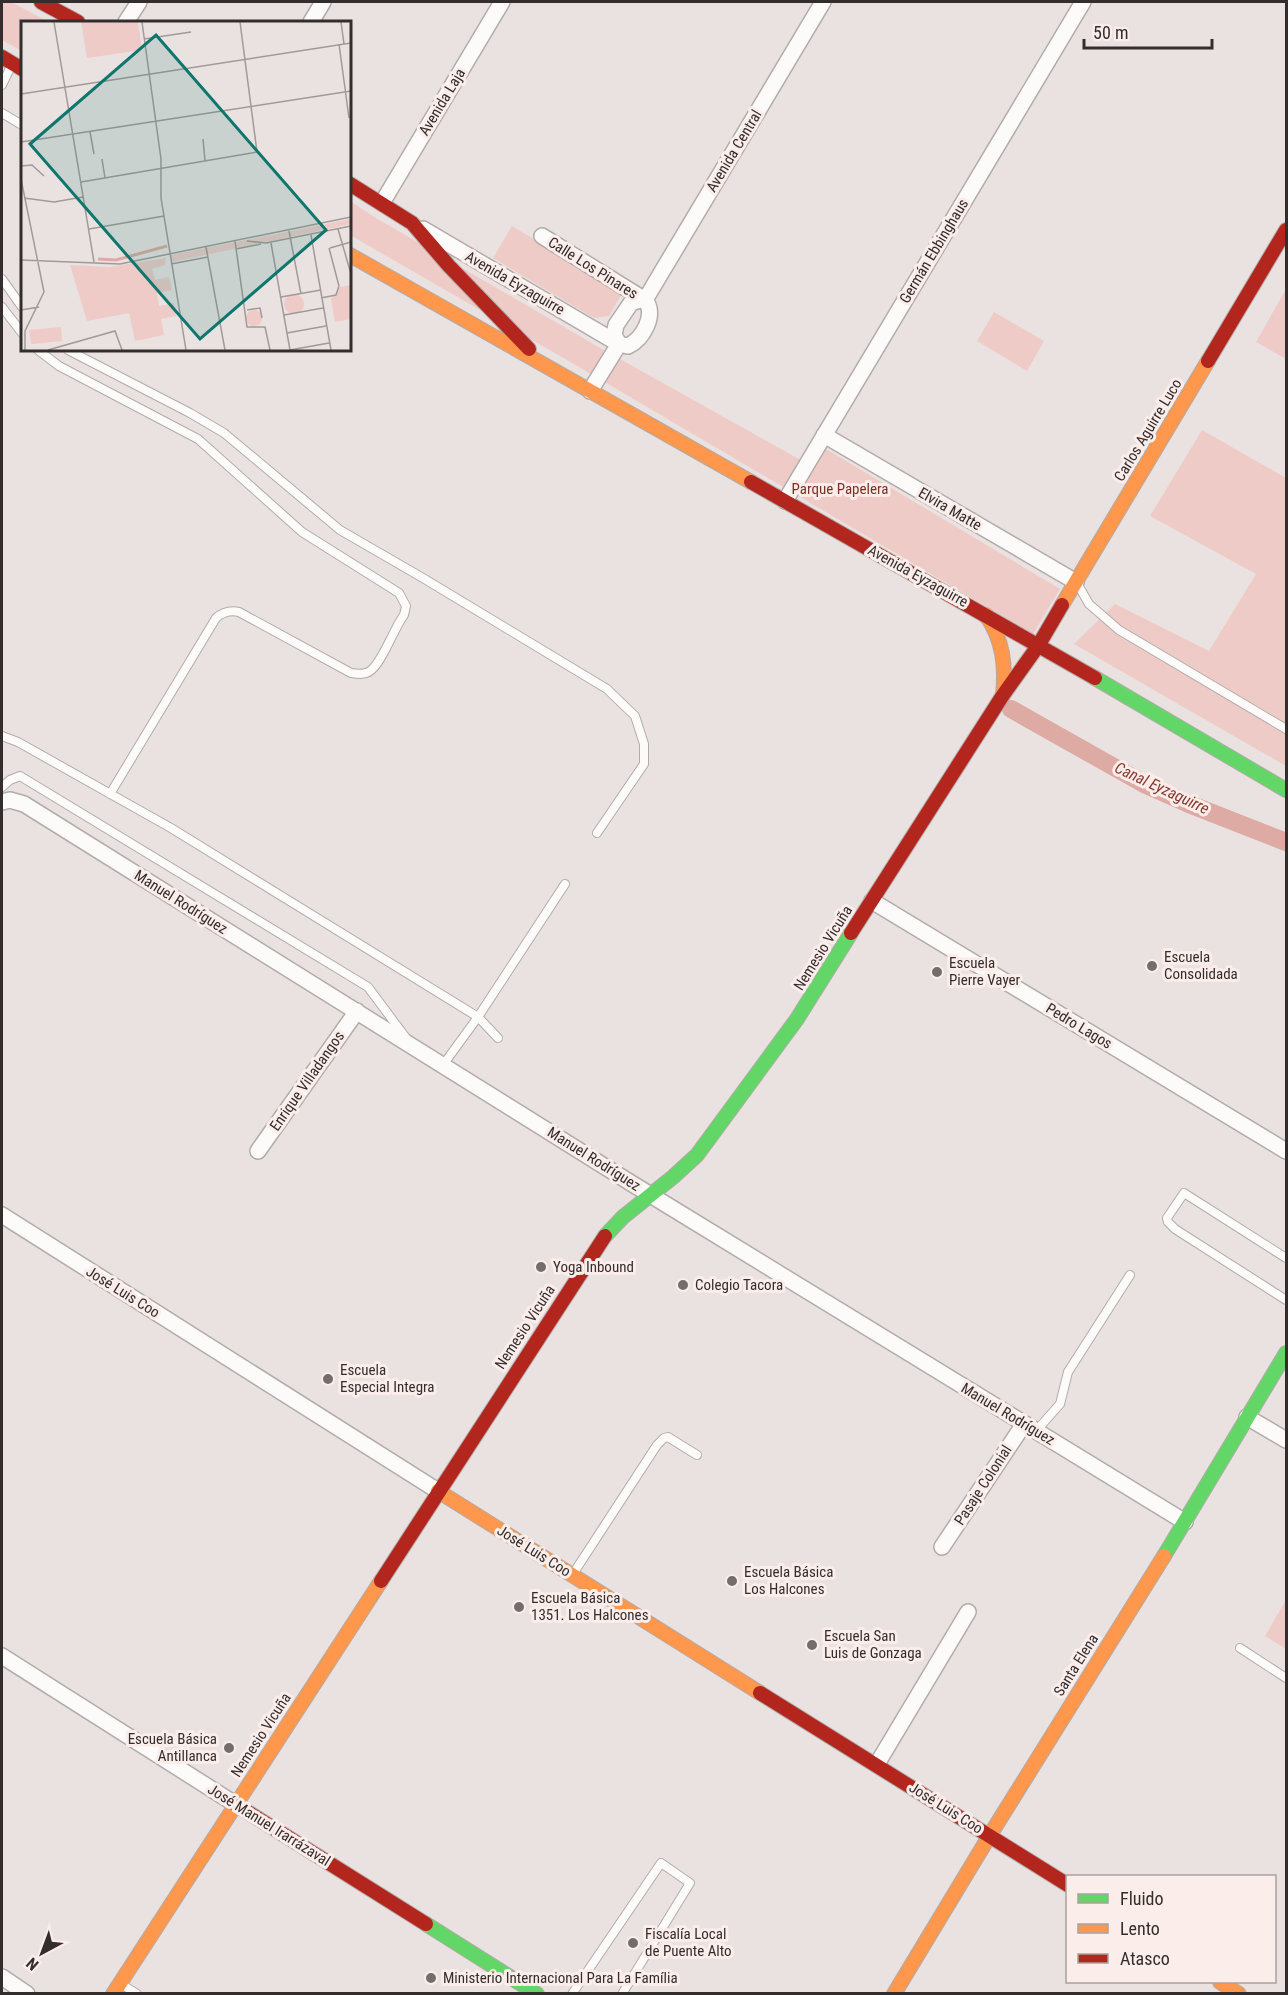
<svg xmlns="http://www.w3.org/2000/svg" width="1288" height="1995" viewBox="0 0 1288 1995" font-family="'Roboto Condensed',sans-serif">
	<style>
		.green { fill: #eecbc6 }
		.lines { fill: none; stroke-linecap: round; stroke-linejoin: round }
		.canal { stroke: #ddaba3; stroke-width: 18 }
		.lane-casing { stroke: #b2acab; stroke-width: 10 }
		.street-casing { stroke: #b2acab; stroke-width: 18 }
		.fast-casing { stroke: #b2acab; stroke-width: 16 }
		.slow-casing { stroke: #b2acab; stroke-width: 16 }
		.jam-casing { stroke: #b2acab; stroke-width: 16 }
		.lane { stroke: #fcfbfa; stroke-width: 8 }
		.street { stroke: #fcfbfa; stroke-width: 15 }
		.fast { stroke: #63d668; stroke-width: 14 }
		.slow { stroke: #ff974d; stroke-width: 14 }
		.jam { stroke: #b3261e; stroke-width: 14 }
		.poi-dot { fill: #736d6c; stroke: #fbedea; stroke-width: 2 }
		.labels { text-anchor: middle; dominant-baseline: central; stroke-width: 6; stroke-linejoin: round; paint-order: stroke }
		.street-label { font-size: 15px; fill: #332e2d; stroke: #fbedea }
		.park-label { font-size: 15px; fill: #7e2e25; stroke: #fbedea }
		.poi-label { font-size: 15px; fill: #332e2d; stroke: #fbedea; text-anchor: start }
		.water-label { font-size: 16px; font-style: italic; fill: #88382e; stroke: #fbedea }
		.inset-river { fill: none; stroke: #ddaba3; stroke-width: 3 }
		.inset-road { fill: none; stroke: #a19a98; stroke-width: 1.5 }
		.view { fill: #0f766e; fill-opacity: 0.15; stroke: #0f766e; stroke-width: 3 }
		.inset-edge { fill: none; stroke: #332e2d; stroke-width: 3 }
	</style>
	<rect width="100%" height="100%" fill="#eae2e0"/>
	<path class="green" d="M2,2h9l38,20h-27v29l-20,-11z
		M350,201l26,17 226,131 213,119 11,-19 234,140 -27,45 -447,-263 -236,-136z
		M512,226l111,66 -14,24 -15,2 -101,-60z
		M1286,289v70l-30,-17z
		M994,312l50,29 -17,30 -50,-30z
		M1202,430l84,48v288l-212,-122 41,-40 94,47 47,-77 -106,-58z
		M1286,1600v49l-21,-13z"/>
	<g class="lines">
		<path class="canal" d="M1011,709l133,75 45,20 97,38"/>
		<g class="lane-casing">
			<path id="lane" d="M2,85l10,-21
				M2,113l20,12
				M2,279l20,28
				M2,307l20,26
				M38,350l21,16 139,73 104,93 97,61 7,13 -2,9c-10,13 -22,48 -34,56 -5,4 -12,3 -19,2l-112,-61c-9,-2 -16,0 -23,6l-106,176
				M68,350l122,63 34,20 116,97 83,48 184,111 28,27 9,28v20l-47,69
				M1077,583l12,21 30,26 167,99
				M2,736l16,6 153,86 307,189 20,21
				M2,787l8,-7 10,-4 348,211 38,51
				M443,1065l35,-48 87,-133
				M1286,1258l-102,-65 -17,25 1,4 7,7 111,71
				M1036,1431l24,-27 8,-32 62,-97
				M573,1574l84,-129 7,-7 4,-1 29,18
				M1240,1648l46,30
				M121,1984l16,10
				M572,1994l89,-131 29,20 -68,111"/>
		</g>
		<g class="street-casing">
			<path id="street" d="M126,22l13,-20
				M311,22l12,-20
				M382,203l120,-201
				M423,229l196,115 9,2c15,-7 29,-32 17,-46l-103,-64
				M645,300l178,-298
				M619,344l-5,-9 2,-10 15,-22 9,-3h5
				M590,391l29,-47
				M824,435l252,147
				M785,501l298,-499
				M2,802l8,-2 14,4 607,379 554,339
				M872,901l414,250
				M258,1151l99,-140
				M2,1215l436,276
				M1247,1417l39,23
				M942,1547l82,-123
				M2,1656l233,148
				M877,1764l91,-152
				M2,1977l25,17"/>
		</g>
		<g class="fast-casing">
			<path id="fast" d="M1095,678l191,112
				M605,1236l18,-19 50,-40 24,-22 100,-136 54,-86
				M1164,1556l122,-203
				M426,1924l111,70"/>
		</g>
		<g class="slow-casing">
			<path id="slow" d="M350,255l401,227
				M1062,605l146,-244
				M986,615c17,25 20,50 17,80
				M438,1491l322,202
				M1220,1982l19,12
				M113,1994l268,-413
				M894,1994l96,-159 174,-279"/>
		</g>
		<g class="jam-casing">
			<path id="jam" d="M41,2l37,20
				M2,57l20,12
				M350,184l62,39 37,43 80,83
				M1208,361l78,-131
				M751,482l344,196
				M851,933l152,-238 35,-49 24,-41
				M381,1581l224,-345
				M760,1693l308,192
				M235,1804l191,120"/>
		</g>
		<use href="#lane" class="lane"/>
		<use href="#street" class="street"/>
		<use href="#fast" class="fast"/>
		<use href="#slow" class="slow"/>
		<use href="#jam" class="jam"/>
	</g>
	<g class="poi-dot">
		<circle cx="1152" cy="966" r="6"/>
		<circle cx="937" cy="972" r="6"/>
		<circle cx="541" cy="1267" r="6"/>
		<circle cx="683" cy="1285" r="6"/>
		<circle cx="328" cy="1379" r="6"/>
		<circle cx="732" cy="1581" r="6"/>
		<circle cx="519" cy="1607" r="6"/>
		<circle cx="812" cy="1645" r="6"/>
		<circle cx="229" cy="1748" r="6"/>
		<circle cx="633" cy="1943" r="6"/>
		<circle cx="431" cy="1978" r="6"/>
	</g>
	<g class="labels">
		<g class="street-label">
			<text transform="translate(442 102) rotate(-59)">Avenida Laja</text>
			<text transform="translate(734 151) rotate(-59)">Avenida Central</text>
			<text transform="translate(934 251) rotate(-59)">Germán Ebbinghaus</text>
			<text transform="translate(593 268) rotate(32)">Calle Los Pinares</text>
			<text transform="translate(515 283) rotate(30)">Avenida Eyzaguirre</text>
			<text transform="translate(1148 430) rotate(-59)">Carlos Aguirre Luco</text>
			<text transform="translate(950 509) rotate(30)">Elvira Matte</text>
			<text transform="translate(918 576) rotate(29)">Avenida Eyzaguirre</text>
			<text transform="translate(181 902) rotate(32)">Manuel Rodríguez</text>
			<text transform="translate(823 948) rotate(-58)">Nemesio Vicuña</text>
			<text transform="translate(1079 1026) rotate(31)">Pedro Lagos</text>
			<text transform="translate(307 1081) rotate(-55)">Enrique Villadangos</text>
			<text transform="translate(594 1159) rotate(32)">Manuel Rodríguez</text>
			<text transform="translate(123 1292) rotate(32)">José Luis Coo</text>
			<text transform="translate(525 1327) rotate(-57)">Nemesio Vicuña</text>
			<text transform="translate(1008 1414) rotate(31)">Manuel Rodríguez</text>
			<text transform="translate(983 1485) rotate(-57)">Pasaje Colonial</text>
			<text transform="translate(534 1551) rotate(32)">José Luis Coo</text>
			<text transform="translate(1076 1665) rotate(-58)">Santa Elena</text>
			<text transform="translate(261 1735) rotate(-57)">Nemesio Vicuña</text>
			<text transform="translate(946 1808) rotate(32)">José Luis Coo</text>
			<text transform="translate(269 1825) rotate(32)">José Manuel Irarrázaval</text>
		</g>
		<g class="park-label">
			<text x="840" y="489">Parque Papelera</text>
		</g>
		<g class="poi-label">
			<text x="1164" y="957">Escuela<tspan x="1164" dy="17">Consolidada</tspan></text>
			<text x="949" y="963">Escuela<tspan x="949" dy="17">Pierre Vayer</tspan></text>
			<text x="553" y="1267">Yoga Inbound</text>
			<text x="695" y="1285">Colegio Tacora</text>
			<text x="340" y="1370">Escuela<tspan x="340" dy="17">Especial Integra</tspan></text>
			<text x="744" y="1572">Escuela Básica<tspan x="744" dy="17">Los Halcones</tspan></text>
			<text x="531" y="1598">Escuela Básica<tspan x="531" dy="17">1351. Los Halcones</tspan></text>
			<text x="824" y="1636">Escuela San<tspan x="824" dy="17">Luis de Gonzaga</tspan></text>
			<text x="217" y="1739" text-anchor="end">Escuela Básica<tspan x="217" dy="17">Antillanca</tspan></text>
			<text x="645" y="1934">Fiscalía Local<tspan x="645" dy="17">de Puente Alto</tspan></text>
			<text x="443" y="1978">Ministerio Internacional Para La Família</text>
		</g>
		<g class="water-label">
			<text transform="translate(1162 788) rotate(25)">Canal Eyzaguirre</text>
		</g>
	</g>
	<g transform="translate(21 21)">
		<rect width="330" height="330" fill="#eae2e0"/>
		<path d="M60,1h57l4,28 -55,8zM330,198v5l-179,38 -1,-7zM145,237l-1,7 -13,4 3,11 14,-3 3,13 -15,3 2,13 15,-3 2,13 -15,3 3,16 -29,6 -6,-28 -42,8 -17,-56 39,2zM330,264v34l-16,3 -4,-23 9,-12zM263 283a10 10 0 1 1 20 0a10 10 0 1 1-20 0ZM225 297a8 8 0 1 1 16 0a8 8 0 1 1-16 0ZM40,306l1,14 -31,3 -2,-14z" fill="#eecbc6"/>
		<path class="inset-river" d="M77,238l18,1 51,-14"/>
		<path class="inset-road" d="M33,1l40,240M121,1l19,137v39l25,152M320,1l3,22M123,18l47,-7M318,23l10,74M0,73l330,-51M69,111l4,22M182,118l2,22M0,121l330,-51M81,138l3,19M0,145l11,-1 12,11M0,158l23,113 -19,39v19M60,161l176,-30 -17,-130M3,177l30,4 29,-5M68,208l75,-13M317,208l13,45M268,210l12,63M290,214l20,115M214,220l12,86h18l5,23M226,220l19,2 85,-17M250,222l19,107M185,226l19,103M308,227l10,38M309,227l21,-6M215,228l25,-5M0,239l99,4 231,-47M150,243l37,-7M260,276l40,-7M300,277l15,-3 3,-9M0,289l18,-3M226,289l13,-2 2,10M263,294l39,-7M266,312l39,-7M27,329l67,-19 7,19M269,329l39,-7"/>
		<path class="view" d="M135,14l170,195 -126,109 -170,-195z"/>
		<rect width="330" height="330" class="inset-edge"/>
	</g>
	<rect width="1288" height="1995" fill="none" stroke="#332e2d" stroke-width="6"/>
	<rect x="1066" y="1875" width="210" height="108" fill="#fbedea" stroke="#aba19e" stroke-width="1.5"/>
	<rect x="1078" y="1894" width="30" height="9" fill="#63d668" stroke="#aba19e" stroke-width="1.5"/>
	<text x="1120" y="1905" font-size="18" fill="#332e2d">Fluido</text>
	<rect x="1078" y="1924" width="30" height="9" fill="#ff974d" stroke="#aba19e" stroke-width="1.5"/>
	<text x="1120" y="1935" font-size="18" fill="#332e2d">Lento</text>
	<rect x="1078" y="1954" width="30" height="9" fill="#b3261e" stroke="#aba19e" stroke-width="1.5"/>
	<text x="1120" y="1965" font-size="18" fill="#332e2d">Atasco</text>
	<g transform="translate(42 1953) rotate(221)" stroke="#fbedea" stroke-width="4.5" paint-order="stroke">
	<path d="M0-4.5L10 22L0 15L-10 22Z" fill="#332e2d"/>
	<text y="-9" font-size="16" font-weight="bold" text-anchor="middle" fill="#332e2d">N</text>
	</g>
	<path d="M1084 39v9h128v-9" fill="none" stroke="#332e2d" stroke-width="3"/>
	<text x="1093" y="39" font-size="18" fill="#332e2d" stroke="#fbedea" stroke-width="4.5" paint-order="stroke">50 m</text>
</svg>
